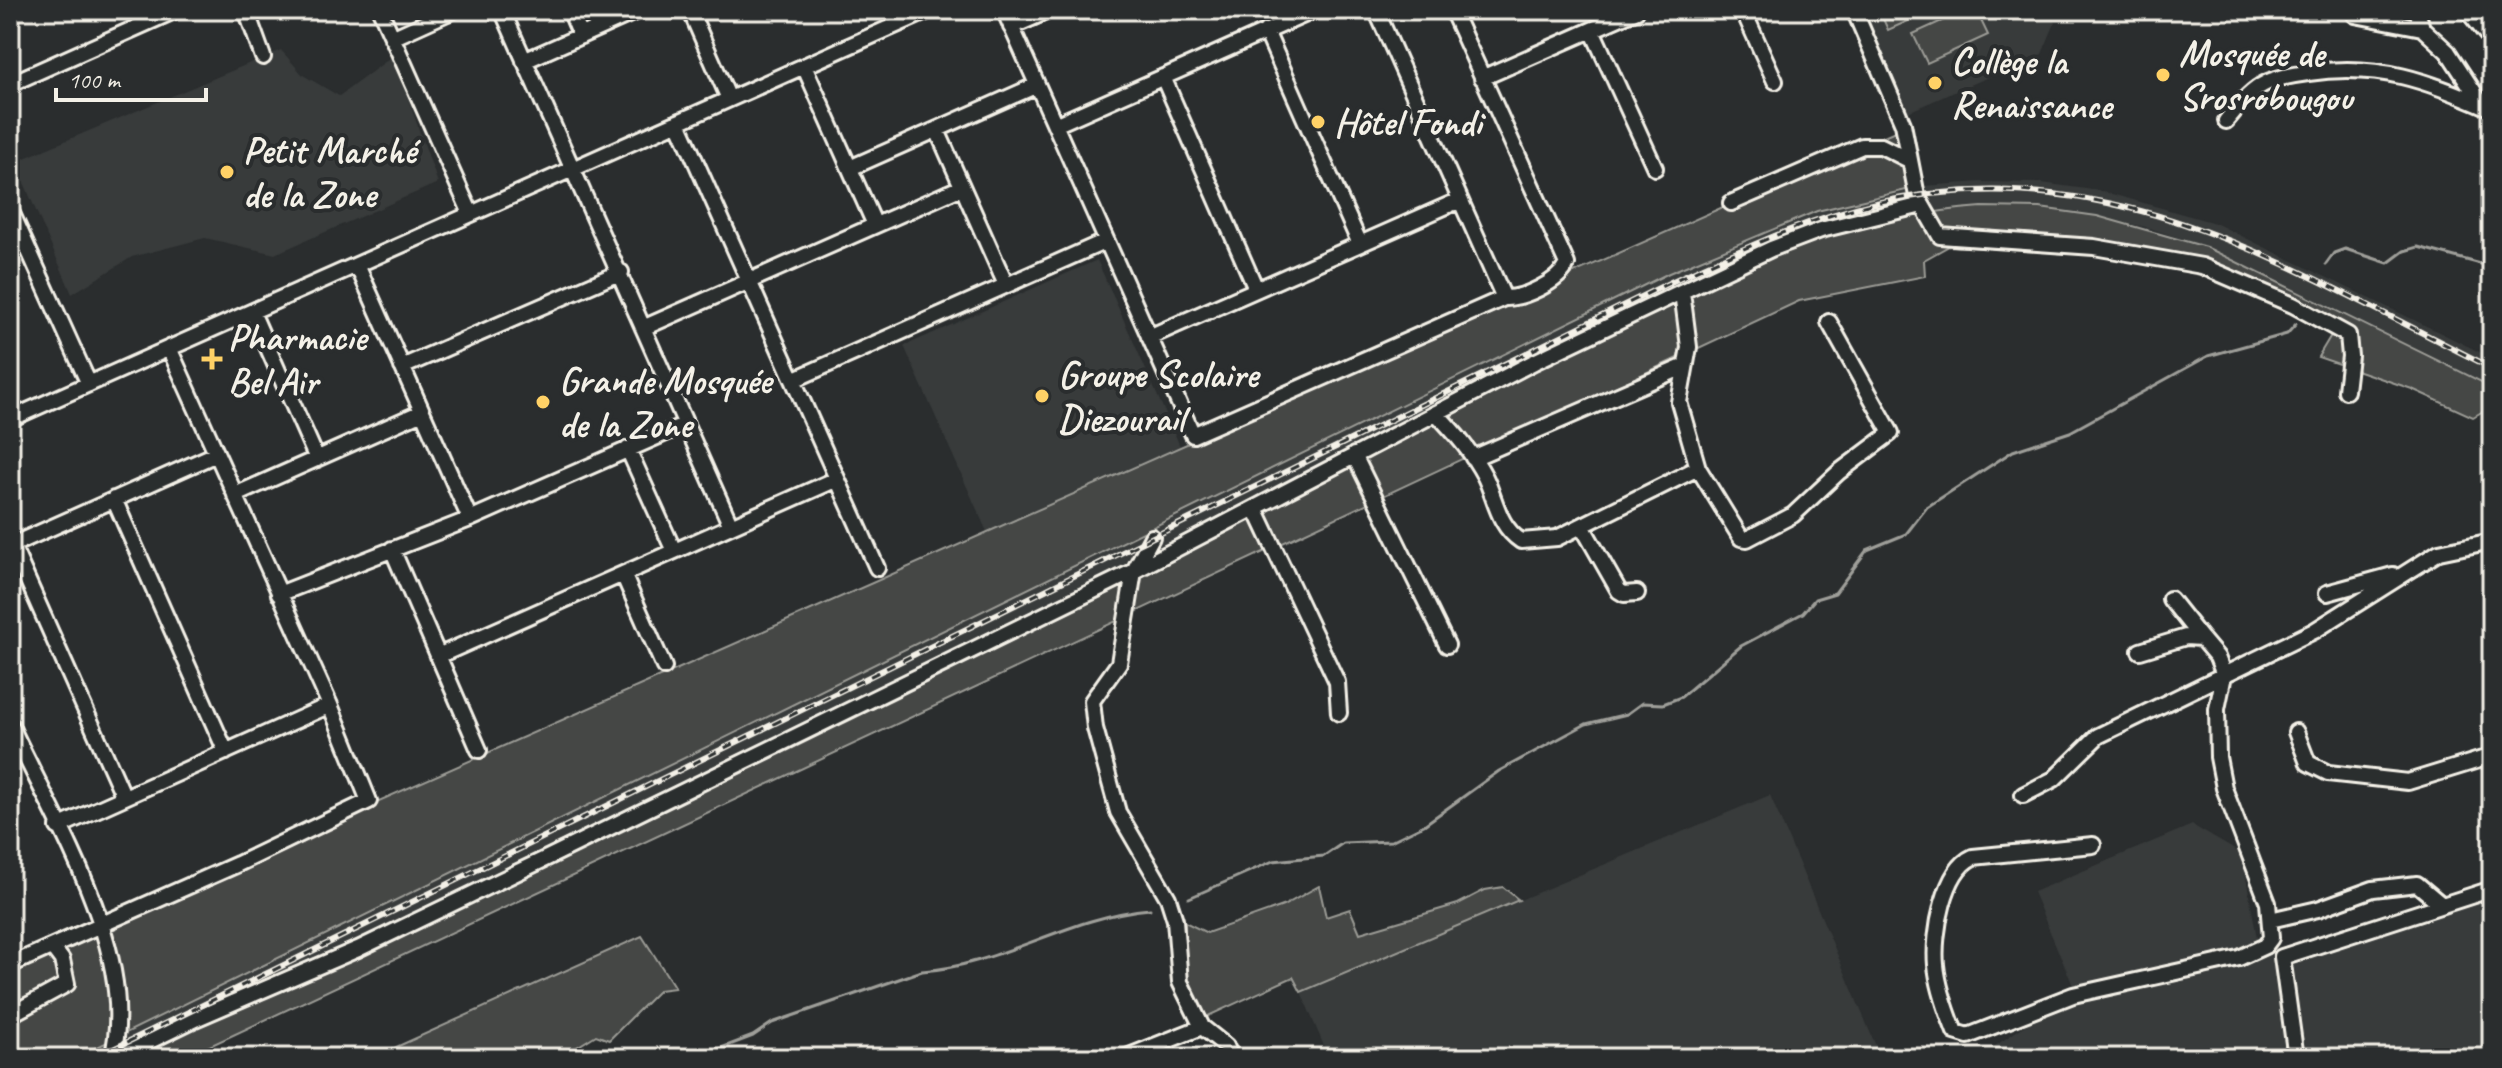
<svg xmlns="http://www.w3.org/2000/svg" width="2502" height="1068" viewBox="0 0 2502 1068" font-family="Caveat,sans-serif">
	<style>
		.built { fill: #373a3a }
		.green { fill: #444645; stroke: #9c9c96; stroke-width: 2 }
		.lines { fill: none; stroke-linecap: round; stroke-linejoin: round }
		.stream { stroke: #9f9f9a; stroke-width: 3 }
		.minor-casing { stroke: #f4f1e8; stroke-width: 20 }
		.minor { stroke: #2a2d2e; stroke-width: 14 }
		.rail-casing { stroke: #f4f1e8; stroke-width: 6 }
		.rail { stroke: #2a2d2e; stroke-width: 3; stroke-dasharray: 9; stroke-linecap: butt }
		.poi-dot { fill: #ffd166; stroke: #2a2d2e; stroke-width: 3 }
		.labels { text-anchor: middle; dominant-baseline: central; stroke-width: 8; stroke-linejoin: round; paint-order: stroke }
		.poi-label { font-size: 38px; font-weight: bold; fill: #f4f1e8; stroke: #2a2d2e; text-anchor: start }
	</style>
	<rect width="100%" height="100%" fill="#2a2d2e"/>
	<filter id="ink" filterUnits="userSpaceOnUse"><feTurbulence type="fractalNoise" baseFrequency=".0125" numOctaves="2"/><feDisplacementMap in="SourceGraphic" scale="16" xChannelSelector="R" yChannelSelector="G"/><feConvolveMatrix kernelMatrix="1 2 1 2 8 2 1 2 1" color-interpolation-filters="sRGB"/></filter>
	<g filter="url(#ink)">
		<path class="built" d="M1863,10h187l5,13 -13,31 -134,58z
			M281,50l22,25 36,21 54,-40 45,127 -163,71 -70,-16 -73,19 -60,37 -57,-132z
			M1981,182l61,1 59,8 114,32 277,135v29l-286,-140 -60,-20 -106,-19 -113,3 -1390,648 -413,199h-49l1594,-785 148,-62 106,-25z
			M1097,260l83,186 -193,86 -83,-186z
			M1770,795l111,263h-552l-28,-66z
			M2192,825l50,29 18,101 232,-75v178h-507l10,-12 39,-27 46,-17 -47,-110z"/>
		<path class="green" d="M1879,10h54l-45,20z
			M1966,10h10l12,25 -61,28 -14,-29z
			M1911,124l12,62 -106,25 -148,62 -1594,785h-65v-94z
			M1982,207l58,1 57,8 109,31 286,140v19l-19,11 -61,-28 -94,-32 15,-25 -139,-67 -76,-10 -169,-9 -25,14 1,16 -126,25 -1615,757h-60l413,-199 1143,-564c108,-48 182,-79 302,-88z
			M1319,886l7,31 24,-8 10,24 98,-29 27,-14 18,-3 16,13 -218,92 -8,-15 -87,40 -22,-38 1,-57 22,11 76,-27z
			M642,936l33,52 -16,2 -50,50 -13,-5 -24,15 -27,8h-173z"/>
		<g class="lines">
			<path class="stream" d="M2326,264l8,-11 11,-4 43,14 16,-12 14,-4 74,20
				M1189,898l84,-37 51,-5 19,-13 48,-2 33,-16 75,-54 87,-47 41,-10 15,-11 21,1 18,-7 60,-51 62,-33 12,-14 20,-6 32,-43 39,-16 21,-27 86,-56 57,-19 138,-76 79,-22 9,-10
				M695,1058l58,-22 19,-13 150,-52c78,-5 147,-55 228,-62"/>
			<g class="minor-casing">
				<path id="minor" d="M246,10l17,47
					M380,10l91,204
					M502,10l229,516
					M570,10l11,26
					M690,10l39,89
					M1004,10l189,425 311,-137c19,1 55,-16 63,-34l-4,-9 -111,-245
					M1376,10l128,288
					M1743,10l32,71
					M1854,10l49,114 14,72 23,40 154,11 108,19 91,39 55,30 2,21 -4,35
					M2417,10l5,18
					M2467,10l25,31
					M2355,15l67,13 26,24 34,52
					M1011,27l39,-17
					M1592,30l63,138
					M1266,31l94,213
					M392,38l62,-28
					M524,61l115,-51
					M804,66l71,159
					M1163,77l93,212
					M1482,78l155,-68
					M10,84l166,-74
					M2226,121c12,-14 23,-30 40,-38 11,-6 29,-8 42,-10 71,-11 120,8 184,36
					M678,122l199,446
					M1055,125l260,-115
					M937,130l69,155
					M850,168l187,-83
					M1731,203l131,-57h19l26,13
					M10,209l79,175
					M357,265l113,254
					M1682,292l7,55 -10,55 19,66 43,70 6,1 46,-24 46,-43 52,-39 -62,-111
					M252,312l65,147
					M643,328l319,-141
					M1149,337l311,-137
					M402,367l219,-95
					M793,380l313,-139
					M1436,413c19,20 36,39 49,64 11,23 13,49 36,64l36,-3 141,-70
					M10,419l920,-409
					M628,449l46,102
					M1354,455l93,190
					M1473,458l210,-91
					M235,495l187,-83
					M114,499l112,253
					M1255,508l82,174 2,31
					M1582,526l37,65 5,3 13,-1
					M1152,537l-18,34 -15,92 -27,38 3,27 23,84 50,86 7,22 5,62 22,45 24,19 5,12
					M12,545l112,252
					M10,546l206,-92
					M392,549l87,201
					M623,574l41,93
					M2327,593l66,-18
					M279,594l191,-75 216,-95
					M2170,599l31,39
					M438,656l399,-177
					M10,724c43,94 130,230 102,334
					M2296,732l12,31 20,10 80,9 84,-26
					M2023,795l31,-16 44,-43 216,-105 125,-79 53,-11
					M58,827l272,-122
					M2093,845l-120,12c-29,13 -40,77 -37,108 2,22 11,47 19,67l13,4 105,-41 166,-37 26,-12 6,-8 -3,-35 -44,-115 -6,-31 -1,-48 7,-34 -7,-18 -16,-19 -15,-1 -46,14
					M2270,920l48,-11 55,-20 44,-5 25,21
					M10,965l228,-101 131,-63 -39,-96 -161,-357
					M10,1015l57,-31 -5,-24 -9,-12
					M115,1058l80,-39 163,-70 187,-90 589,-288 400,-209 237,-113 50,-19 101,-25
					M1124,1058l78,-31
					M2296,1058l-14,-101 210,-68"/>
			</g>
			<use href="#minor" class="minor"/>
			<g class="rail-casing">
				<path id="rail" d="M95,1058l1578,-777c66,-30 132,-62 203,-78 240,-51 411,64 616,165"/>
			</g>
			<use href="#rail" class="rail"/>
		</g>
	</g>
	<g class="poi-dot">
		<circle cx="2163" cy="75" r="8"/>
		<circle cx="1935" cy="83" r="8"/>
		<circle cx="1318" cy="122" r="8"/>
		<circle cx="227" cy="172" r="8"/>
		<path d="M208 347h8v8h8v8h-8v8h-8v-8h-8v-8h8z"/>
		<circle cx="1042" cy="396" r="8"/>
		<circle cx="543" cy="402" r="8"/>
	</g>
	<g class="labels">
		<g class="poi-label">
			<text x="2179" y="53">Mosquée de<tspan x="2179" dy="44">Srosrobougou</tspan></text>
			<text x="1951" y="61">Collège la<tspan x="1951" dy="44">Renaissance</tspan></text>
			<text x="1334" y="122">Hôtel Fondi</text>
			<text x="243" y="150">Petit Marché<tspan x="243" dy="44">de la Zone</tspan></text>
			<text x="228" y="337">Pharmacie<tspan x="228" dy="44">Bel Air</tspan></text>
			<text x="1058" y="374">Groupe Scolaire<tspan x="1058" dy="44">Diezourail</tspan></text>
			<text x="559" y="380">Grande Mosquée<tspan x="559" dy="44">de la Zone</tspan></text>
		</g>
	</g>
	<rect width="2502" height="1068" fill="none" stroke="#2a2d2e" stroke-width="40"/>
	<rect x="20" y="20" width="2462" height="1028" fill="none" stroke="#f4f1e8" stroke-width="3" filter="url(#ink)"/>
	<path d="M56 88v12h150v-12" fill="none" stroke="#f4f1e8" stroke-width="4"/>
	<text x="68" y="88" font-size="24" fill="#f4f1e8" stroke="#2a2d2e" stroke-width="6" paint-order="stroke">100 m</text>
</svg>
